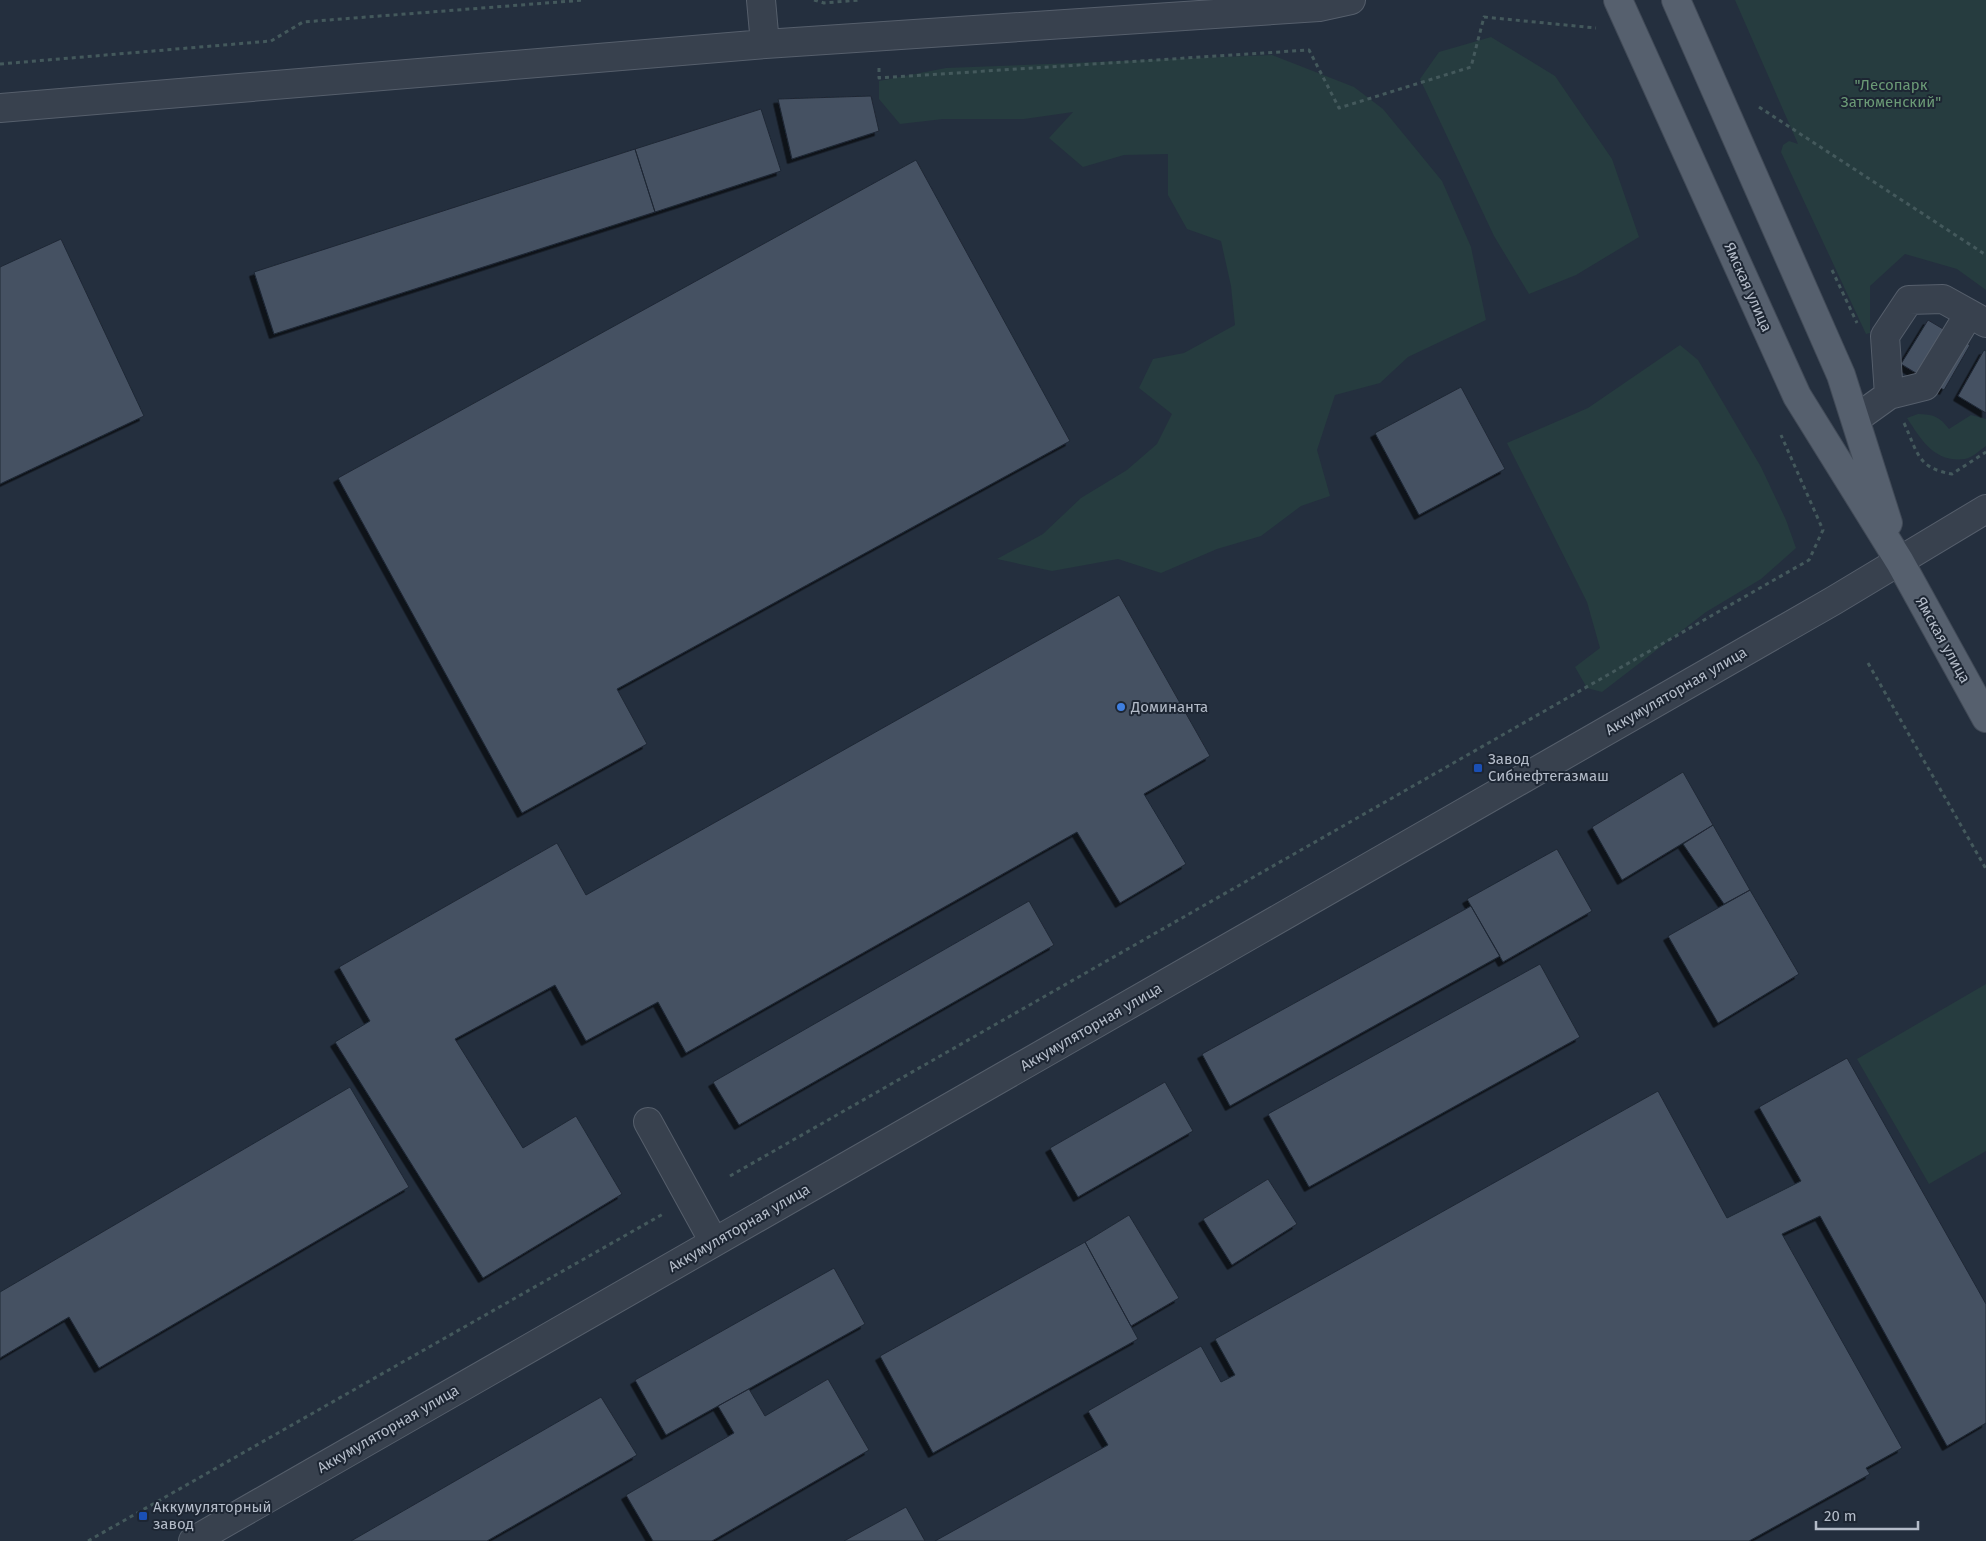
<svg xmlns="http://www.w3.org/2000/svg" width="1986" height="1541" viewBox="0 0 1986 1541" font-family="'Fira Sans',sans-serif">
	<style>
		.green { fill: #263c3f }
		.building { fill: #455162; stroke: #1f2835; filter: url(#shadow) }
		.lines { fill: none; stroke-linecap: round; stroke-linejoin: round }
		.minor-casing { stroke: #565f6c; stroke-width: 30 }
		.major-casing { stroke: #414a57; stroke-width: 30 }
		.path { stroke: #44595c; stroke-width: 3; stroke-dasharray: 4 4; stroke-linecap: butt }
		.minor { stroke: #38414e; stroke-width: 28 }
		.major { stroke: #56606e; stroke-width: 28 }
		.shop-dot { fill: #3f7fe0; stroke: #1d2633; stroke-width: 2 }
		.transit-dot { fill: #1a4fb4; stroke: #1d2633; stroke-width: 2 }
		.labels { text-anchor: middle; dominant-baseline: central; stroke-width: 4; stroke-linejoin: round; paint-order: stroke }
		.park-label { font-size: 15px; fill: #6b9a76; stroke: #1d2633 }
		.street-label { font-size: 15px; fill: #b4bcc9; stroke: #1d2633 }
		.poi-label { font-size: 15px; fill: #b4bcc9; stroke: #1d2633; text-anchor: start }
	</style>
	<defs>
		<filter id="shadow"><feDropShadow dx="-4.5" dy="4.5" stdDeviation="0" flood-color="#0009"/></filter>
	</defs>
	<rect width="100%" height="100%" fill="#242f3e"/>
	<path class="green" d="M1735,0h251v290l-29,-21 -52,-15 -35,32v47l-4,1 -85,-182 2,-7 6,-4 9,3z
		M1491,37l64,39 57,83 27,78 -63,38 -47,19 -35,-58 -74,-157 19,-27z
		M1272,55l82,32 29,22 59,72 29,66 15,73 -78,37 -28,26 -45,12 -18,55 13,46 -29,10 -40,30 -44,13 -56,24 -43,-14 -66,12 -55,-12 46,-25 38,-36 46,-28 30,-26 15,-30 -33,-26 14,-29 31,-6 51,-28 -4,-39 -10,-45 -34,-12 -19,-34v-41l-44,1 -41,12 -34,-29 24,-26 -49,7h-81l-43,5 -21,-25v-18l67,-13z
		M1680,345l18,15 63,107 25,53 10,28 -35,31 -55,33 -104,80 -15,-4 -12,-21 25,-19 -13,-46 -80,-159 81,-35z
		M1918,414c15,0 22,3 31,15l22,-14 15,4v27c-6,4 -14,12 -21,13 -30,4 -43,-18 -58,-41z
		M1986,984v167l-57,33 -72,-125z"/>
	<path class="building" d="M871,96l8,35 -87,28 -14,-60z
		M761,109l20,62 -126,41 -20,-63z
		M635,149l20,63 -381,122 -20,-62z
		M916,160l154,281 -453,248 30,55 -125,69 -184,-335z
		M61,239l83,177 -144,68v-217z
		M1928,320l42,25 -26,45 -43,-26z
		M1984,350l2,1v62l-28,-17z
		M1461,387l44,82 -86,46 -44,-82z
		M1119,595l91,161 -66,38 42,70 -66,39 -43,-71 -391,221 -28,-51 -72,39 -31,-56 -100,54 68,109 53,-32 46,78 -139,84 -148,-236 35,-21 -31,-54 218,-124 29,52z
		M1683,772l30,53 -91,55 -30,-53z
		M1713,825l37,65 -26,14 -41,-60z
		M1557,849l35,62 -89,51 -36,-63z
		M1750,890l49,84 -81,49 -50,-87z
		M1029,901l25,44 -315,180 -26,-43z
		M1471,906l29,50 -270,150 -28,-52z
		M1540,964l40,73 -271,150 -41,-73z
		M1847,1058l139,246v119l-39,23 -127,-230 -38,18 120,214 -36,20 4,6 -121,67h-814l173,-96 -20,-34 113,-65 20,36 14,-7 -20,-36 443,-248 69,127 74,-37 -42,-74z
		M1165,1082l28,49 -115,66 -28,-49z
		M350,1087l59,100 -310,181 -30,-51 -69,41v-66z
		M1268,1179l29,45 -65,41 -29,-46z
		M1129,1215l50,83 -48,28 -46,-84z
		M1085,1242l53,97 -205,114 -53,-97z
		M834,1268l31,56 -199,111 -31,-55z
		M828,1379l41,71 -157,91h-59l-27,-46 108,-62 -16,-27 31,-17 16,27z
		M601,1397l36,58 -150,86h-136z
		M906,1507l19,34h-81z"/>
	<g class="lines">
		<g class="minor-casing">
			<path id="minor" d="M761,0l4,44
				M0,108l765,-64 554,-37 32,-7
				M1889,395l36,-9 44,-72
				M1857,418l32,-23 -4,-59 24,-36 34,-1 43,24
				M648,1122l66,120
				M193,1541l1640,-940 153,-92"/>
		</g>
		<g class="major-casing">
			<path id="major" d="M1618,0l179,396 103,166 86,156
				M1676,0l165,375 47,148"/>
		</g>
		<path class="path" d="M814,0l10,3 35,-3
			M0,64l271,-23 32,-19 282,-22
			M879,68v10l430,-28 30,58 132,-41 13,-50 112,11
			M1759,107l227,148
			M1832,270l25,53
			M1904,423c14,30 13,45 48,51l34,-22
			M1868,663l118,206
			M730,1176l1079,-616 14,-30 -42,-95
			M88,1541l575,-327"/>
		<use href="#minor" class="minor"/>
		<use href="#major" class="major"/>
	</g>
	<circle class="shop-dot" cx="1121" cy="707" r="5"/>
	<g class="transit-dot">
		<rect x="1473" y="763" width="10" height="10" rx="2.5"/>
		<rect x="138" y="1511" width="10" height="10" rx="2.5"/>
	</g>
	<g class="labels">
		<g class="park-label">
			<text x="1891" y="85">"Лесопарк<tspan x="1891" dy="17">Затюменский"</tspan></text>
		</g>
		<g class="street-label">
			<text transform="translate(1748 287) rotate(66)">Ямская улица</text>
			<text transform="translate(1943 640) rotate(61)">Ямская улица</text>
			<text transform="translate(1676 691) rotate(-30)">Аккумуляторная улица</text>
			<text transform="translate(1091 1027) rotate(-30)">Аккумуляторная улица</text>
			<text transform="translate(739 1228) rotate(-30)">Аккумуляторная улица</text>
			<text transform="translate(388 1429) rotate(-30)">Аккумуляторная улица</text>
		</g>
		<g class="poi-label">
			<text x="1131" y="707">Доминанта</text>
			<text x="1488" y="759">Завод<tspan x="1488" dy="17">Сибнефтегазмаш</tspan></text>
			<text x="153" y="1507">Аккумуляторный<tspan x="153" dy="17">завод</tspan></text>
		</g>
	</g>
	<path d="M1816 1521v8h102v-8" fill="none" stroke="#b4bcc9" stroke-width="2.5"/>
	<text x="1824" y="1521" font-size="15" fill="#b4bcc9" stroke="#1d2633" stroke-width="4" paint-order="stroke">20 m</text>
</svg>
